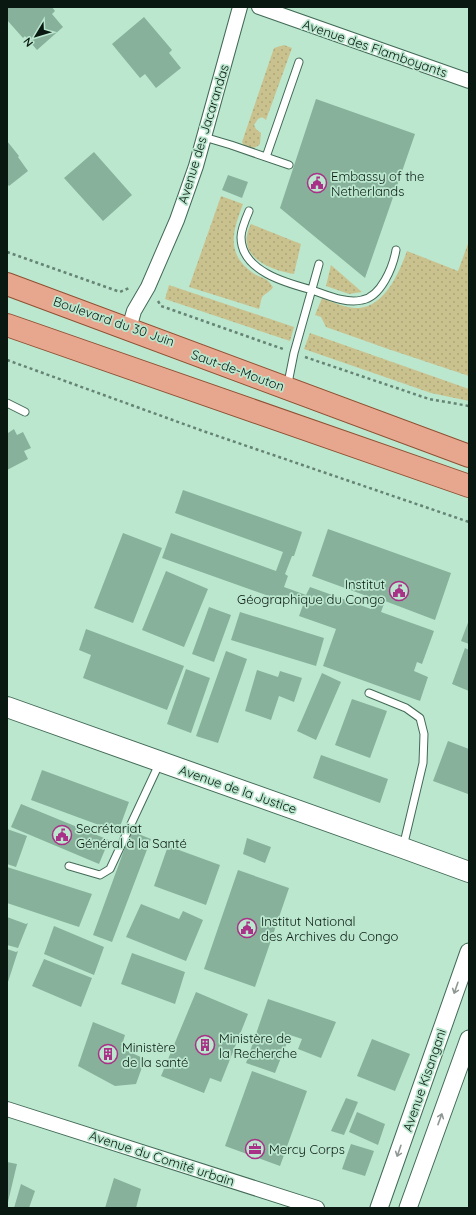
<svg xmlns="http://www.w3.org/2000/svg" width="476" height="1215" viewBox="0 0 476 1215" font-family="Quicksand,sans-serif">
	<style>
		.grass { fill: url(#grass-dots) }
		.building { fill: #87b19a }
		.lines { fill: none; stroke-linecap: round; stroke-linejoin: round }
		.service-casing { stroke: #426a56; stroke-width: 9 }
		.minor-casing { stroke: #426a56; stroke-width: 16 }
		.tertiary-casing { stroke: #426a56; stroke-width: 19 }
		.secondary-casing { stroke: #426a56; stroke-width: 22 }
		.primary-casing { stroke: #8f4f31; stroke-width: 24 }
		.path { stroke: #668474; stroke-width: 2.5; stroke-dasharray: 3 3; stroke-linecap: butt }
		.service { stroke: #fff; stroke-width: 7 }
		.minor { stroke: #fff; stroke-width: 14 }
		.tertiary { stroke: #fff; stroke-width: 17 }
		.secondary { stroke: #fff; stroke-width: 20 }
		.primary { stroke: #e7a78e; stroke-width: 22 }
		.oneway { stroke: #909894 }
		.labels { text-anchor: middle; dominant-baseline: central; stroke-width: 3.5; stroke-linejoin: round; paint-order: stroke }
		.street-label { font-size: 13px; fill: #091911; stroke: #bce7cf }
		.poi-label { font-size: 13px; fill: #091911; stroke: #bce7cf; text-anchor: start }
	</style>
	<defs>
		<pattern id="grass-dots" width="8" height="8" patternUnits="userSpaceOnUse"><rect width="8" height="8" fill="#cac28e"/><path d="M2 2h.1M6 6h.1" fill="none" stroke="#aca679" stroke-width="1.8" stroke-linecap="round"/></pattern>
	</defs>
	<rect width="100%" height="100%" fill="#bce7cf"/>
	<path class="grass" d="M284,45l8,3 -26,72 -4,-3 -4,2 -4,6 2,4 5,4 -1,11c-5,5 -9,4 -15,3l-3,-5 32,-94z
		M221,196l22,8c-10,27 -18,49 10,69 9,6 13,3 20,14 -2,4 -7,6 -10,9 -3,4 -2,9 -4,13l-70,-22z
		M251,224l50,20 -7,30c-24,-4 -60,-18 -43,-50z
		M469,241v135l-81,-27 -62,-22 -5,-10 -6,-2 7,-17c10,4 26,11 37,10 26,-2 40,-35 48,-57l51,20z
		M331,265l31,27 -13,2 -23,-8z
		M169,285l125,42 -4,14 -125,-42z
		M310,333l159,56v12l-38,-8 -127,-44z"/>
	<path class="building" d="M7,7h45l3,4 -3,3 11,13 -26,23 -12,-14 -2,2 -16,-18z
		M144,17l28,33 -3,3 12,15 -25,20 -11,-14 -5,4 -28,-34z
		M316,99l99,35 -50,144 -85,-70z
		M7,141l12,15 -1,1 10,14 -19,15 -2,-2z
		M94,152l38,43 -29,26 -39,-43z
		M228,175l20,7 -6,16 -20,-8z
		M14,429l3,6 6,-3 8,16 -7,3 4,8 -21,11v-40l1,3z
		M183,490l119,42 -8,24h-2l-7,18 3,2 -4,11 22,8 4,-8 61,22 4,-10 -63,-23 16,-47 123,44 -16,47 -50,-19 -4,11 53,19 -12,33 -5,-2 -3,9 14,6 -8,24 -97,-35 13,-37 -37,-13 4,-11 -22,-8 -1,3 -118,-42 9,-25 105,38 7,-19 -108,-39z
		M123,533l39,15 -29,75 -39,-15z
		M166,571l42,18 -24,58 -42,-17z
		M209,607l22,8 -17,47 -22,-8z
		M240,612l84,26 -8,28 -85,-26z
		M469,620v24l-8,-3z
		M86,629l98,37 -17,44 -84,-32 8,-23 -12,-5z
		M465,648l4,2v41l-17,-7z
		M226,651l21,8 -29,84 -22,-7z
		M186,669l24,9 -19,55 -24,-9z
		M257,670l21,7 2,-6 22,7 -8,24 -15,-6 -8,24 -26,-9z
		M322,673l19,9 -25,58 -19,-9z
		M352,699l35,12 -17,47 -35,-13z
		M448,741l21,8v42l-1,3 -35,-13z
		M321,755l67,24 -8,24 -67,-25z
		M42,770l87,32 -11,30 -87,-32z
		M21,804l88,36 -10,24 -88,-37z
		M7,829l20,7 -11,31 -9,-3z
		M131,831l20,8 -39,103 -19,-7z
		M247,838l24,9 -6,16 -22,-9z
		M168,846l52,19 -14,40 -52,-19z
		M7,867l85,27 -13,33 -72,-24z
		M238,870l51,18 -34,99 -51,-18z
		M141,904l38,15 4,-8 20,9 -17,41 -60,-24z
		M7,917l19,7 2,-1 -10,25 -11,-3z
		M54,926l50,21 -10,28 -50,-21z
		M7,949l9,3 2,-1 -10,31 -1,-1z
		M132,953l53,19 -10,32 -54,-20z
		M44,959l48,19 -11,29 -49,-21z
		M196,992l52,22 -27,68 -11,-4 -6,15 -43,-17z
		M268,999l68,23 -15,36 -23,-9 4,-10 -12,-4 -15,38 -29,-10z
		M93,1022l32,13 -4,13 24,11 -9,25 -21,2 -37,-20z
		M372,1039l38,15 -15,37 -38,-15z
		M252,1071l55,20 -27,75 -55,-20z
		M346,1098l12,4 -14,33 -13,-4z
		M357,1112l28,12 -7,21 -29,-13z
		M351,1144l23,7 -9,25 -23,-7z
		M7,1162l10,2 -9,38h-1z
		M114,1178l27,11 -5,19h-31z
		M21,1184l14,7 -6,17h-15z"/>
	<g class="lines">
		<g class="service-casing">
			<path id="service" d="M204,137l27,8 58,20
				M266,157l33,-95
				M249,211c-3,7 -8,20 -8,26 0,34 45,46 71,53 15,5 34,14 50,10 19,-3 31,-33 34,-50
				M288,383l6,-30 25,-89
				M7,403l18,9
				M369,693l37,15 14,10 4,16 -1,29 -20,84
				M69,866l31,9 10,-6 50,-107"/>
		</g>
		<g class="minor-casing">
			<path id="minor" d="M259,7l210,74
				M130,325l4,-14 14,-24 29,-67 19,-54 44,-159
				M7,1109l310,99"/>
		</g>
		<g class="tertiary-casing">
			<path id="tertiary" d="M379,1208l90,-256
				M408,1208l61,-169"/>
		</g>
		<g class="secondary-casing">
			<path id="secondary" d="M7,707l396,141 66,24"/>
		</g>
		<g class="primary-casing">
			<path id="primary" d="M7,284l462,172
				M7,325l462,161"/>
		</g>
		<path class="path" d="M7,252l113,40 9,-4
			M158,301l3,5 122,43
			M305,357l124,42 40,7
			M7,360l196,71 266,91"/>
		<use href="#service" class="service"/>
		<use href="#minor" class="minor"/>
		<use href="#tertiary" class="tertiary"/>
		<use href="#secondary" class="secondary"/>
		<use href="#primary" class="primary"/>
	</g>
	<defs><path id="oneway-shaft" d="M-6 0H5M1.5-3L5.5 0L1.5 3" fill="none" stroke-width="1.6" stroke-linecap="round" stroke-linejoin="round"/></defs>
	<g class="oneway">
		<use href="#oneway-shaft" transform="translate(456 988) rotate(109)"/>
		<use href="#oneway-shaft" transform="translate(440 1119) rotate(-70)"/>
		<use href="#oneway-shaft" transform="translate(399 1151) rotate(109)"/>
	</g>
	<defs>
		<g id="civic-ring" transform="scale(1)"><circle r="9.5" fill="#bce7cf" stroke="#a93187" stroke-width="1.5"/><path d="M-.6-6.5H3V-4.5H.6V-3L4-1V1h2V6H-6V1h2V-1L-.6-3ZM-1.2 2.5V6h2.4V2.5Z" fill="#a93187"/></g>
		<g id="building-ring" transform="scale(1)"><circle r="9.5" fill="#bce7cf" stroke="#a93187" stroke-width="1.5"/><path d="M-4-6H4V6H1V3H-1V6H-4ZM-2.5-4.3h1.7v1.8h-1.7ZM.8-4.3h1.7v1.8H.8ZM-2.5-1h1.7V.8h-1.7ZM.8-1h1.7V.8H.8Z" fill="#a93187"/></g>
		<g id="office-ring" transform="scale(1)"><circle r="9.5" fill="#bce7cf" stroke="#a93187" stroke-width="1.5"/><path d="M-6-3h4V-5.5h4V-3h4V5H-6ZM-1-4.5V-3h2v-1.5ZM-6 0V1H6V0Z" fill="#a93187"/></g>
	</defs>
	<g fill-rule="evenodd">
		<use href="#civic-ring" x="317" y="183"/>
		<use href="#civic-ring" x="399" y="591"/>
		<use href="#civic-ring" x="62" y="835"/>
		<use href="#civic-ring" x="247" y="928"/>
		<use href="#building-ring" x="205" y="1045"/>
		<use href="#building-ring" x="108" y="1054"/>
		<use href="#office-ring" x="255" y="1149"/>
	</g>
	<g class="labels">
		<g class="street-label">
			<text transform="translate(375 48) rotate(19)">Avenue des Flamboyants</text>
			<text transform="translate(203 134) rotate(-73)">Avenue des Jacarandas</text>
			<text transform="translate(114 321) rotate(19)">Boulevard du 30 Juin</text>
			<text transform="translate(238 370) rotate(20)">Saut-de-Mouton</text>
			<text transform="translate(238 789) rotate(19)">Avenue de la Justice</text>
			<text transform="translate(424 1080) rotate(-71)">Avenue Kisangani</text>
			<text transform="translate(162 1158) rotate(18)">Avenue du Comité urbain</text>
		</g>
		<g class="poi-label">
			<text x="331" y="176">Embassy of the<tspan x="331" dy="15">Netherlands</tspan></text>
			<text x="385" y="584" text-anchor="end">Institut<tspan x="385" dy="15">Géographique du Congo</tspan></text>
			<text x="76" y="828">Secrétariat<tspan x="76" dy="15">Général à la Santé</tspan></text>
			<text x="261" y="921">Institut National<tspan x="261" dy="15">des Archives du Congo</tspan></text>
			<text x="219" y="1038">Ministère de<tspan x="219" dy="15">la Recherche</tspan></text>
			<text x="122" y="1047">Ministère<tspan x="122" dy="15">de la santé</tspan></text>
			<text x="269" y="1149">Mercy Corps</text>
		</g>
	</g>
	<rect width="476" height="1215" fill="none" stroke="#091911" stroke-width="16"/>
	<g transform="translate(36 36) rotate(232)" stroke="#bce7cf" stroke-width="3" paint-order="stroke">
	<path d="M0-3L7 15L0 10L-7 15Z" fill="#091911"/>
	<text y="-6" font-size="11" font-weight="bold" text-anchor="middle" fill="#091911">N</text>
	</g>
</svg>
